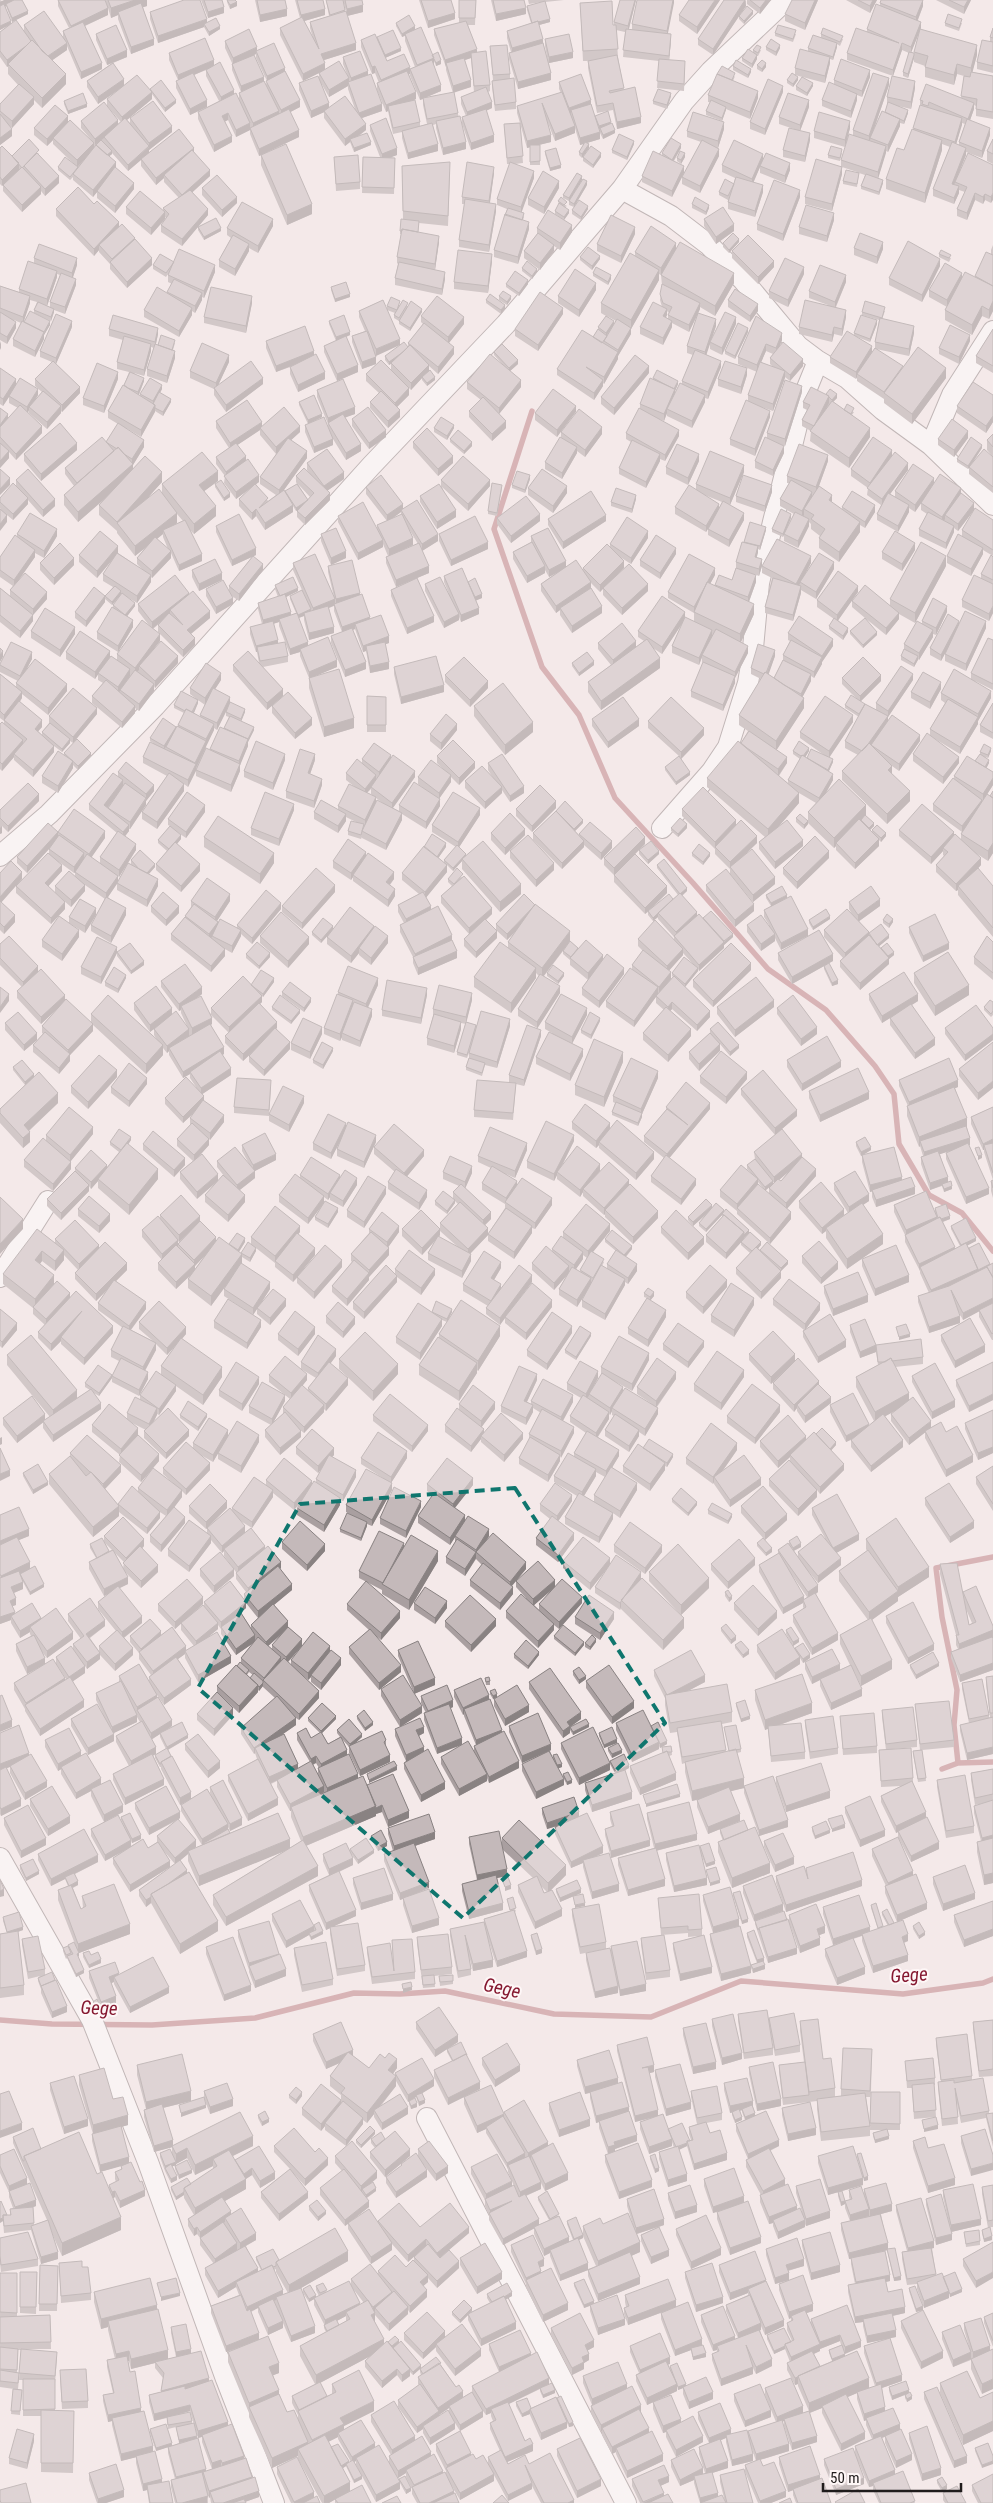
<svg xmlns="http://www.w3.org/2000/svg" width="993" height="2503" viewBox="0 0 993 2503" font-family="'Roboto Condensed',sans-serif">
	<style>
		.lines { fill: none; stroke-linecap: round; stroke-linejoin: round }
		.stream { stroke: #b67479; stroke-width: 5.5 }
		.street-casing { stroke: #847a7a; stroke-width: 22 }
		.street { stroke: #fff; stroke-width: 20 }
		.wall { fill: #a99fa0; fill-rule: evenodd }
		.shaded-wall { fill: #898282 }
		.building { fill: #c4b9ba; stroke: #898282 }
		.marked { fill: none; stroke: #0f766e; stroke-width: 4; stroke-dasharray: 10 6; stroke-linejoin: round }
		.labels { text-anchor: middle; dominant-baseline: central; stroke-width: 4; stroke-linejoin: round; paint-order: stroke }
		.water-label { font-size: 19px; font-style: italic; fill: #851830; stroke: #fef7f7 }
	</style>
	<rect width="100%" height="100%" fill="#f4e9e9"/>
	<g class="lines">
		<path class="stream" d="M532,411l-38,118 48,138 37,48 36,83 78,85 75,86 58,41 49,56 19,28 5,50 30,51 33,18 31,38
			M958,1763l-4,-38 3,-35 -15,-73 -6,-49 57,-11
			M942,1769l16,-6 35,-1
			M0,2020l52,4 100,1 103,-7 99,-25 46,1 45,-3 109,23 97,3 90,-36 162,13 80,-11 10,-4"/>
		<g class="street-casing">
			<path id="street" d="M622,189l49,27 38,29 34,35 55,66 20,15 29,17 36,32 48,35 62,60
				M931,445l21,-50 41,-64
				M662,828l50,-57 16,-24 20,-64 4,-24 7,-76 14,-61 32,-129 13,-32
				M0,856l49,-42 106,-108 216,-240 135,-142 116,-135 62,-88 27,-30 75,-71
				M0,1277l48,-76
				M0,1858l92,162 56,142 78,217 48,124
				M427,2118l199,385"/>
		</g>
		<use href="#street" class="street"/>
	</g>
	<path class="wall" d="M0,0l28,14 -16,8 -6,-16 -1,1 6,16 13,8v-6l39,12v-6l6,-3 -11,-22v-6l49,7 -2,-7h42v6l-4,1 11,38 -23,9 -13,-35v-4l-7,3 -3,-10v7l-23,11 17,43 -21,10 -14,-33v4l-15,10 14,24 -24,24 -8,-8v4l-22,24 -4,-3 4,11 -12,9v-41l18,-19 -10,-11v-8l-1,1 -7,-10v-25l7,-6 -7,4z
		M201,0h23h-2l2,13 -16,5z
		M227,0h8l2,6 -7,3 -3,-7z
		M255,0h30l2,16 -27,6z
		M295,0h28l2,15 -21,6 9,17 -3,-10v-6l19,-6 -3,-16h17l2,11h1l-3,-11h19l1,12 -16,4 9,34 -32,10 1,9 23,8 -5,-13v-7l25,18 14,36 -20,7 4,12 -8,7 13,8 -17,7 -4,-10 -5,4 -21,-28v-6l-13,6 -12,-28v-7l20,-5v-5l2,-1 -18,9 -23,-46v-7l20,-10zM321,83l8,14 19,-11v3l7,20 -26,-2z
		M419,0h32l4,19 -27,9z
		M459,0h17l-1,25h-7l9,27 13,33v6l-2,1 4,16 -6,3 8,31 -23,8 -9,-26v-7l4,-1 -5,-12v-7l13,-5 -3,-34 -6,2 6,27 -18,5 13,57 -23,6 -7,-27v-4l-3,1 5,26 -30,8 -6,-21v-6l-9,2 -5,-23 -2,1 -9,-22v-7h2l-4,-10 -3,1 -11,-27v-7l16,-2 24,13 -16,7 2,3 23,13h-1l7,25 -4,2 8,21v4l7,-2 -4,-19v-6l-3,1 -10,-24v-7l5,-2 -10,-26v-5l-3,1 -6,-11v-3l19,7 17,25 9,9 -5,2 -2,-5 -1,4 8,26 -17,7 29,-5 -7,-23v-3l-12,-32v-6l25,-6z
		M491,0h33l2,14 -30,7z
		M528,0h36l-19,2 5,20 -11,3 9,37 -3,-16v-7l28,19 -24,5 2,17 -33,9 -9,-30v-6l2,-1 -4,-14v-7l24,-8 -4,-13v-4l15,-4 -13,2z
		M636,0l-7,29 3,1v-6l42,-24 -7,33 4,7 -2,20 16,8 -1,23 -27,-3 2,-27 -36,-4 2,-25 -9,-2 2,27 6,33 17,33 -24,6 -4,-19 -16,3 -9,-45v-7h-5l-3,-58 33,22h1v-3z
		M720,0l-23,34 -18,-13v-6z
		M746,0v6l-6,8h13l-9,10 -5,-5v-3l-26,39 -15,-10v-6z
		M747,0h24l-11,14 -13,-10z
		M818,0l-13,30 -20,-9v-7z
		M846,0h31l-7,13z
		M936,0h35l-7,14z
		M880,3l43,3 -5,14 3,8 -1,1 57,26 -5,17 21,4v43l-17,-3v-10l-2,-1v4l-4,11 20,15 -8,23 -16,-6v3l-6,15 33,-5 -2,38 -6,-3 -2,4 -8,-4 -8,20 -10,-4v-7l8,-17 -6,-2v3l-5,11 -21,-8v-7l17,-42 -8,-3v6l-17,53 -39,-14v-10l18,-29 9,-20 7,-24v-6l41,-2 3,-22 -7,-2 -3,11 -29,-8v-11l-11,-4v-4l-6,20 -5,-2v-4l6,-19 -7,-3 -9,26 -46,-16v-7l20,-22v-2l13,-23zM920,30l-6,23 -3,-1zM962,123l3,1 -6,18v3l-3,-1z
		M150,12l57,11 13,6 -11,7 -5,-9 -46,16 -8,-24z
		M945,23h17l-3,8 -14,-5z
		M993,28v45l-16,-4v-7l13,-20v-5z
		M775,33l21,1 -3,8 -18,-6z
		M96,34l31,23 -14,6 11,23 -26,18 -11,-17v-6l25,-18 -5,2 -11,-25z
		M821,34l22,5 -3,7 -3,-2v3l-4,13 -3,-1v4l-5,20 -30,-8v-7l13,-17v-3l13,-11z
		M225,41l32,10 28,20 15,36 -10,5 9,25 -32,15 45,62 -25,11 -26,-60v-10l-2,1 -9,-22v-4l-14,7 -8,-17 -3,1 7,21 -18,10 -16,-33v-7l21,-11 -13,-25v-6l-12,5 13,32 -17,8 -14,-27v-7l2,-1 -9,-20v-7l45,12 20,29 5,5v-6l2,-1 -9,-22v-7l-7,-15zM256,54v4l11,23 -1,4 -2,-4 -10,-26z
		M490,46l20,28v5l6,23v7l-21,2 -3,-24v-6l1,-1z
		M766,47l14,1 -4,8 -10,-6z
		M753,50h8l-3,6h-1v3l-5,9 -10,-7v-3l11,-6z
		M757,65l9,2 -4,5 -5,-3z
		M733,66l18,6 -3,6 -15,-8z
		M735,76l-2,5 25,17 -8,21 -24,-10 -4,12 -16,-6v-4l4,-9h-2v-7z
		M870,77l-8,20 -5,-2v5l-6,18 -29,-12v-6l12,-16v-4z
		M787,80h11l-5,7 -6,-4z
		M559,82l32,22 4,12 16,7 4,10 -12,6 -3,-6v6l-13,4 2,5 -7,10 -3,-3v-3l5,-8 -4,1 -5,-17v5l-20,8 -7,-18 3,19 -13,3h2v20h-10v-18l-3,1 -7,-25 3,40 -8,1 19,14 -13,34 3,5 -1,3 6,9 -11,35 -24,-7v-7l13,-41 -10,-4v-6l13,-35h-3l-3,-40 16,-1 -3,-10v-7l44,-13 -2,-4z
		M889,85l-17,50 13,-23 3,-8h-1v-7l28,-9 -4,21 -13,-3 10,7 -4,11 -4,-1v3l-12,26 -2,-1 -8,27 5,5 -4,12 -18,-6v-3l4,-11 -6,-2 -2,14 -14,-3v-3l14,-9 -15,-5v7l-10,37 -27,-7v-7l36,-30v-7l12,-25v-5z
		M796,86h17l-6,10 -11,-6z
		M150,89l26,14 -11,9 -13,-18v5l-25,21 3,3v-5l42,14 -23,18v2h45l16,24 -18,16 16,23 -26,31 -21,-14v-7l5,-7 -1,-1v2l-14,16 -25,-21v-7l37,4v-3l16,-10 -15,-16v-4l-8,7 -15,-19v-6l-13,11 -16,-18v1l-3,2 7,12 18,21 -19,24 -18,-15v-6l-4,5 -20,-17v-3l-3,3 -12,-10v-3l16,-3 -21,-20v-4l-6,6 -13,-11v-7l34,-6 25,20 -12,-14v-7l37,3 3,-2 -14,-16v-7l43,-9z
		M783,92l-18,43 -15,-6v-7z
		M671,96l-4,13 -14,-5v-3z
		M64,101l23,6 -19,7 -4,-10z
		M809,107l-9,24 10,9 -5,22 -22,-5v-7l11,-21 -15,-5v-7z
		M370,125l27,30 -7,2 5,1 -1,36 -32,-1 1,-36h17l-10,-26z
		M850,128l-5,19 -31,-9v-7z
		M724,129l-6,19 1,8 -19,37 -18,-9v-7l19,-35 -14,-5v-6z
		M993,139v25l-6,-3v-10z
		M634,144l-7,16 -15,-7v-3z
		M0,148l12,8 27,-3 -1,1 21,29 -14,13 -4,-5v3l-19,18 -19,-21v-6l-1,1 -2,-2z
		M681,148l-7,13 10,12 -12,24 -30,-15v-6l20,-21v-2z
		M545,151l16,17 -11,3 -5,-17z
		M842,153l-2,8 -12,-3v-3z
		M334,157l26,25v7l-24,2z
		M583,157h18l-8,11 -10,-7z
		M685,157l-4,7 -4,-3v-3z
		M763,159l27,11 -5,13 -25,-10v-6l-7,15 10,10 -8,25 -27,-8v-9l-9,-5v-3l15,-9 1,-5 -13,-6v-7z
		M402,166l48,6 -2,54 -29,-3 -1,9 21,10 -4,28 10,9 -3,16 -47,-10v-7l3,-14 -1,-1v-6l4,-23h-1v-3l3,-12z
		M494,173l-4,30 6,8 -7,41 -30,-5v-7l6,-36h-3v-7z
		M582,180l-13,21 -6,-3v-3z
		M587,185l-13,22 -5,-2v-4z
		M202,188l35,15 -15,14 -20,-22z
		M559,188l-15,26 -16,-9v-7z
		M800,197l-17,44 -26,-11v-6z
		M558,201l9,5 -2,1 4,6 -5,7 -9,-6v-3l4,-7z
		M94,204l41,36 17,25 -25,23 -17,-19v-5l-11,-12v-2l-5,6 -38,-40v-7z
		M692,204l17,4 -3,7 -14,-7z
		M588,209l-7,11 -9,-6v-4z
		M704,219l30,12 -18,13 -12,-18z
		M834,220l-7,22 -28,-8v-7z
		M273,226l-15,27 -9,-5v3l-14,25 -16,-9v-7l12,-22 -4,-3v-7z
		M198,227l23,4 -17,9 -6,-10z
		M537,228l35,4 -12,18 -6,-4v5l-14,19 -16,-12v-7l13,-17z
		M635,234l-14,29 -24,-12v-7z
		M739,242l-10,11 -6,-6v-4z
		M993,245v66l-4,8 -7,-3 -10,19 -27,-15v-10l2,-3 -18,-10v-7l33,-13h13l16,-23v-4z
		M676,248l58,35 -19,33 -15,-9v2l-2,4 18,13 -10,28 15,13 -13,32 -3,-1v4l-13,26 -25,-12v-3l-3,8 -5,-2 20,17 -14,25 -5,-2v2l-14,27 -27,-14v-6l12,-26 -5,-3v-6l14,-25v-4l13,-26 25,6 -3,7v3l7,-10v-3l11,-26 -6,-2v-7l11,-32 -9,18 -17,-9v4l-9,18 -23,-11v-7l22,-20 -2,-7 2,-15 -1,-10 -2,-1v6l-28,49v5l-13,22v3l-14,25 -1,-1v3l-9,14 -37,-25v-6l36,-32 5,-7v-3l8,-11 -5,-3v-10l34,-47v-4zM667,311l2,2 -1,2v4l-2,-2 1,-2zM607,316l9,5 -2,3z
		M854,248l29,1 -6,15 -23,-9z
		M732,251l42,16 -16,17 -26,-26z
		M939,254l12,4 -2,4 -10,-5z
		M580,257l20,2 -8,11 -12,-10z
		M34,258l43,7 -4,12 3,8 -11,29 -11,-4v2l-3,9 -17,-8v-3l3,-8 -7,-2v3l-7,19 27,3 -6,10v4l-9,18 -22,-11v-7l8,-16 -7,-3 2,8 -9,16 -7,-4v-54l19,6v-3l15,-26zM57,274l3,1 -10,27v5l-3,-1 10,-29z
		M492,261l-4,32 -34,-4v-7z
		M173,262l42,10 -11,26 -2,-1v3l-7,13 -3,-2v4l-13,22 -35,-20v-7l23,-17 5,-9 -4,-2v-8l-2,3 -13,-8v-4z
		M940,266l-18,36 -33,-17v-7z
		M522,268l15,4 -5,7 -10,-8z
		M593,273l18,6 -3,6 -15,-9z
		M804,274l-16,33 -19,-9v-7z
		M846,282l-10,25 10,10 -4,19 -8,-2 -2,8 -33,-8v-7l29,-22 -19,-7v-7z
		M506,284h22l-9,12 -13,-9z
		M331,287l19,10 -15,5 -4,-12z
		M596,290l-17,27 -21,-14v-7z
		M499,296l12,3 -4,6 -8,-5z
		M383,300l-7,56v8l-14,5 -10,-27v-6l13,-5 -6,-14v-6z
		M486,300l19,9 -4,5 -15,-11z
		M728,300l30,11 -8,11 -22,-15z
		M252,303l-6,30 -42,-10v-6z
		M400,305l8,1 14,6 -12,19 -11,-7v-3l-5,-3v-3l1,-2 -8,-3v-4z
		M885,311l-3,8 32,14 -5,23 -33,-7 27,19 43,10 -34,46 -28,-21v-4l-27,-18v-4l-1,2 -26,-16v-6l24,-22v-2l23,-9 -7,18 -13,-5 15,15 3,-4v-6l4,-22 -17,-5v-3z
		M563,314l-25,37 -23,-15v-7z
		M421,316l43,8 -15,19 5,11 -16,20 -9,-8v5l6,9 -8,6 -5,-6v-2l-11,12 -2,-2v7l-12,12 3,10 -12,11 -18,-20v-6l9,-9 -13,-12v-7l25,-4v-6l-2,1 -4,-5v-4l23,-9v-4l15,-19 -2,-2z
		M756,316l26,24 -2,6 23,20 -13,15 -5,-4 -12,34 -15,-5 12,11 -15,39 -25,-11v-6l18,-38v-6l9,-23 -19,-8v-7zM766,351l7,3 -3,4v6l3,3 -12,-5z
		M329,321l21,14 -4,2 12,35 -21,9 -13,-29v-6l12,-5 -7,-17z
		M736,324l-14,31 -12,-6v-7z
		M72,327l-16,37 24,29 -18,19 -1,-1v2l-14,16 -18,-16v-3l-1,3 14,20 -26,27 -7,-8v6l-9,10v-60l8,10 10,-10 -9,-5v-6l-6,9 -3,-2v-36l16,16 22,11 -3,5 7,-8 -7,-6v-7l17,-17 -12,-5v-6z
		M109,329l49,5 -2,10 2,1 17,-2 -2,7 2,8 -8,25 -20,-7v-7l7,-21 -3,-1v4l-7,25 -10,-3 10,8 -5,14 1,1v-2l22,-5 -2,4 11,9 -8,14 -8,-5 -14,26 -15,-9 18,19 -11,18v3l29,14 -14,15 14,-4v-9l56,-3 -14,10 12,25 -22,18 -4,-4 12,31 -23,10 -8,-18v5l-19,20 -1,-1v5l-14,21 -10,-6 8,9 -8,10 6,11 -15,25 -21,-13v-7l16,-25v-2l7,-9 -8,9 -7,-6v3l-19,25 -11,-9v-6l30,-16 8,-9 -10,-6v-7l10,-15 -16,19 -18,-16v-7l39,-2 25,17 -6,-6v-6l8,-10 -10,8 -18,-23v-2l-18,-16v-10l8,-8 -29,25 -14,-17v-10l10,-9 -9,-12v-6l41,-25 12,-19 -10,-6v-7l16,-26 5,-13 -12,-3v-7l6,-22 -14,-4zM177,514l6,7 -8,4 2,-2zM163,534v3l5,12 -11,-10z
		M993,329v44l-17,-10v-7z
		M748,332l-13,27 -10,-5v-3z
		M266,341l48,14 11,24 -27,13 -8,-18v-7l-14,5 -10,-24z
		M970,341l-11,23 -20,-10v-6z
		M494,352l24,12 -8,7 11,16 -22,27 7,14 -14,13 -23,-24v-6l12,-11 -14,-11v-7l38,-15 -11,-12z
		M229,362l-11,23 45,-1 -37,28 -12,-17v-6l-24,-11v-7z
		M649,373l-35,42 -13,-11v-7z
		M747,375l-6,19 -23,-8v-7z
		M118,379l-14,34 -21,-8v-7z
		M317,390l38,24 -10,3 16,34 -15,9 -13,-21v6l-19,8 -9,-21v-7l23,1v-2l-11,-27z
		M802,392l-17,54 -4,-1 3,8 -11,23 -18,-8v-7l12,-23v-5z
		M826,394l11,4 -4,4 11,8 10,2 -2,3 18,22 -21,31 -39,-27 1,-10 -9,-5v-6l5,-10 -4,-2v-6l23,-7z
		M993,395v27l-7,11 -29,-20v-7z
		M299,402l23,15 -14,7 -9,-19z
		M576,406l-19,31 -22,-17v-7z
		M352,419l34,18 -17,12 -17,-23z
		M216,421l84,11 -9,8 16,18 -24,33 2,2v-2l12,-7 -1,-2v-6l14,-2 -3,-4v-7l37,16 -17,12 3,9 -25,25 -8,-8v-7l-1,1 -3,-5v6l-28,18 -9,-14 -4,4 -13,-14v-7l12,-11 -15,11 -12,-16 1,-7 -9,-12v-7l13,-9 -13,-20zM260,430v5l16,19 -16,23v7l16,11 -8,6 -12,-17 3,-2 -22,-37zM298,484l12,13 -2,3z
		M434,428h20l-7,12 -13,-8z
		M561,432l41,2 -17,23 -8,-6v2l-15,26 -17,-10v-7l16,-25z
		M993,434v23l-6,-7v-10z
		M968,438l-14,19 -16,-12v-6z
		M450,439l22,7 -8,8 -14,-12z
		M413,442l40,21 -15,13 -25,-28z
		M982,448l-10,16 21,-7v36l-24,-19v-6l-1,1 -11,-7v-3z
		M77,450l-36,31 -17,-20v-7z
		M892,455l16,15 -18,24 5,3v-6l39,-7 27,9 13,17 -16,21 -4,-3v4l-8,17 -27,-13v-7l8,-15 -6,-4v-7l-6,9 -6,-4v4l-11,20 -21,-12v-6l4,-9 -14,-10 1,-7 -17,-12v-7z
		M699,461l-11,24 -22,-11v-7z
		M828,461l-9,25 13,17 10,6v-2l33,5 -10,16 -5,-3v7l-21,30 -20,-14v-10l1,-2 -9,-7v-5l-2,-2v4l-11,22 -14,-7v-7l-1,3 -11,-5v-3l19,-11 -5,12 8,-16 -14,-8v-7l9,-16h-2v-7z
		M744,472l-14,33 14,15 -15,27 -21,-12v-6l-2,3 -31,-18v-7l21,-18v-5zM702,494l20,8 -3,6z
		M530,479l-5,14 -13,-5v-3z
		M16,480l39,26 -12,11 -15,-17v4l-15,16 -6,-5v7l-7,-14v-10l16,-12z
		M441,480l49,6 -22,25 -26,-24 14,30 -19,12 -17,-27v-6l21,-9z
		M215,484l15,13 -6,4 -9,-14z
		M366,487l37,22 35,32 -16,10 7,22 -12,5 17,44 -27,12 -16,-38v-6l25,-12 -20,9 -10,-24v-6l2,-1 -5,-12v3l-25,13 -20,-38v-6l39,14v-5l10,-4 -21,-27zM401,512v3l-9,4zM409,529l9,15 -22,9 17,-8z
		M502,488l-5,28 -9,-2v-3z
		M528,488l39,5 -14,20 -25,-18z
		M772,492l-7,20 -29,-10v-6z
		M636,499l-4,14 -21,-7v-4z
		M497,518l43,3 -29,22 -14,-19z
		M548,519l58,2 -43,28 -15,-24z
		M993,520v36l-10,-6v4l-12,22 -24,-13v-7l15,-20v-6z
		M216,526l40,29 -3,1 10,14 -24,31 -7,-5 1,8 -17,10 -10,-18v-7l23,1v-4l23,-29 -20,9 -16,-34z
		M766,530l-6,20 -2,-1 -2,8 6,9 -3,10 -5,-2 2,8 -7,20 5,12 -13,28 7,11 -13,25v5l-12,28 -32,-14v-6l12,-29h-1v-5l-3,8 -27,-12v-7l10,-22 -20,30 -9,-6 7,20 -59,42 -13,-18v-10l23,-17 -13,-16v-6l38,4 8,-6 -6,-4v-6l47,-13 9,3v-8l-26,-15v-6l47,-17 -5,9 5,2v-1l17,-5 4,-12v-6l8,-20z
		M17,534l40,2 -13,22 -9,-5v4l-16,22 28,20 -14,16v6l-13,17 -20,-16v-34l10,8v-6l3,-4 -13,-9v-20l17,-21z
		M321,534l25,24 -15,7 -10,-24z
		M439,534l49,15 -37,17 -12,-25z
		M531,536l35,31 17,3v-2l27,-21v-3l38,-6 -17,26 -11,-7 4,11 -16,16 40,7 -26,24 -19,-20v-7l-3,4 -9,-9v5l11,25 -30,20 -12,-18v-5l-4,3 -15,-22v-7l16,-12 -8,5 -4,-7v3l-18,10 -14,-24v-7l18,-10z
		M915,550l-13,21 -20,-12v-7z
		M676,554l-16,25 -20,-13v-6z
		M993,557v56l-4,8 -27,-14v-7l19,-22v-4z
		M40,563l34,2 -20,20 -14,-15z
		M293,563l41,34 -6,-25v-6l32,29 10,24 19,24 -4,1 4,25 -19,4 -4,-22 -3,1 -8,-23 -2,1 13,39 -21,8 -14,-34v-7l11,-4 -8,-21v-5l-5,2 5,25 -25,7 -5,-20v-4l-5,2 9,28 29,21 -23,9 40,52 -30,9 -15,-49v-10l-9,-22v-4l-10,3 -11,-29v-4l-6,2 5,19 10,13v6l-25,5 20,29 -16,14 -34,-39v-6l26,-2 -2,-11h-1l-6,-18v-7l12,-3 -4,-15v-6l20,-6 -3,-8v-4l23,6 -12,6 5,18 5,-2 -6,-14v-3l12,-6 -9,-20z
		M811,563l-8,15 31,-9 -18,30 -15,-9v3l-8,28 -28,-8v-6l7,-29 -10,-5v-7z
		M946,566l-31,57 -16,-9v5l-13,16 -21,-17 12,17 -14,13 -13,-14v-3l15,-13 -13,-11v-6l38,4v-6z
		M192,570l30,10 -23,11 -7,-14z
		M444,576l24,6 14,16 -6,2 3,14 -18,8 -2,-5v3l-15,8 -19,-37v-7l24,10 -5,-12z
		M858,592l-20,28 10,12 -5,8 -14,-11v-3l5,-7 -17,-12v-7z
		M189,594l21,24 -19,16 4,11 -12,12 -25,-25v-7l3,-3 -8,7 7,12 -6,7 24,15 -23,25 -1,-2v5l-15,20 -4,-3v5l-13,15 -30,-25v-7l11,-13 -5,-3v-6l-3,5 -29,-20v-7l44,5 7,3v-6l34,-26 -13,-17v-7z
		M947,612l-11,23 -3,-1v3l-14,23 -1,-1 -4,8 -13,-7v-4l3,-5v-7l18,-20v-3z
		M959,624l27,4 -20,43 -21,-10v-7l1,-3 -5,10 -11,-6v-7z
		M31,631l44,3 -15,23 -29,-19z
		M788,633l45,13 -11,16v2l-8,14 -3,-2v5l-9,16 2,11 -28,42 11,13 -8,13 9,7v-3l12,-21 -7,-5v-3h16l-4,6 2,1 17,-3 -24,-17v-6l53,-10 -24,35 4,5 -4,9 4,9 -7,13 40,22h-1l9,11 -4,4 2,2v-2l14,6 -5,6 -2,-2v6l-24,23 -19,-19v-4l-2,2 -26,-25v1l-4,5 -8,-7v-4l12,2v-8l8,-9 -17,-10v10l-21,24 25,19 -28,23 -16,-20v-7l6,-5 -58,-50v-9l34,-35 7,-12 -9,-6v-10l22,-36 -10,-5v-6l24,-12 -7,18 6,4 9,-18v-5l7,-14 -2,-1z
		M993,640v50l-18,-9 16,17 -13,23v3l-18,30 -30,-18 29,27 -16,21 -30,-23v-7l17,-19v-6l15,-26 -4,-3v-7l30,-14v-6z
		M32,659l-7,13 42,19 -19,24 -26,-21v4l-2,4 22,25 -4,4 4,4v-3l7,-9v-7l48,-2 -24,29 -3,-2v2l-8,9 -8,-6v6l-21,25 -19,-17v-3l-12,14 -2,-2v-45l4,-1v-2l-4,-3v-44l16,13v-4l2,-2 -18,-9v-8z
		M572,663l22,2 -15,11 -7,-10z
		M394,667l50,25 -43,12 -7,-30z
		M445,675l43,13 -18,19 -25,-25z
		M842,678l39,3 -21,21 16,8v-7l37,-23 -25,37v3l32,21 -21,30 -7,-5v8l18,27 -23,23 -45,-44v-9l16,-16 -13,-7v-7l14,-24 -14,-9v-3l12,-6 -15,-15z
		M221,680l-6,9 15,13 15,10 -4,9 13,9 -6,12v4l-8,18v7l-9,21 -35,-16v-6l8,-18 -16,35 -4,-3v7l-27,38 -15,-10v-7l25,-36 -24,-13v-6l10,-14 -3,-2v-3l28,-12v-1l6,-12 -10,-5v-3l21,-7 -5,-4v-6zM198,700l7,5 -5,10v2l-6,-4 4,-10zM226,712v4l3,1 -5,11 -14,21v2l-4,-3v-3l8,-15v-2l3,2z
		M941,689l-11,20 -19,-11v-6z
		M367,696l19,1v35h-19z
		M993,703v36l-13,-7v-7z
		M272,706l40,19 -17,14 -23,-26z
		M474,706l59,26 -28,23 -31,-39z
		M592,719l47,7 -31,22 -16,-22z
		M648,721l56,14 -23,24 -1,-2 10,18 -14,10 -11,-15v-3l14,-11 -31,-28z
		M457,730l-16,20 -11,-9v-7z
		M991,751l-3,7 -3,-1 4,6 -3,5 7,4v13l-6,9 3,2 3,-5v62l-5,8 -11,-7 4,11 -6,6 18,15v51l-35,-42v-5l-2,1 -20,-19v-7l8,-9 -1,-1v-4l-12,13 -32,-28v-6l55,6 7,3v-5l1,-2 -29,-21v-7l21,-25v-3l21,-15 5,-7v-2z
		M64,753l27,3 -13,14 -5,-5v3l-15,25 -16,-10v-7l22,-21z
		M437,756l38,12 -16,17 -8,-8v5l-12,16 1,8 -14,23 -24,-15v6l-16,30 -24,-12v-1l-1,2 -13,-4v-4l8,-9 -10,-5v4l-8,12 -24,-14v-7l24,-2v-4l17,-19 -9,-7v-7l16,-10v-4h29l24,18 -22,31 6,3v-6l29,-13 -10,-8v-7l25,-8 -6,-6zM371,789v5l2,2 -6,-3zM376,798l8,6 -8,-1z
		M285,760l-12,30 -29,-13v-6z
		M315,760l-5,14 12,11 -8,23 -28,-10v-7z
		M488,763l36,30 -14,9 -8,-12v3l-17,16 -20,-21v-7l28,-3 -5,-8z
		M118,772l36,19 -8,10v4l-16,24h-1v2l-4,5 11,14 -8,13 3,1v-4l24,7 -6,7 9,12 -11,21 -30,-17v-6l-9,13 18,18 -15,28 -20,-12v-6l14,-26 -20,-14v6l-14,16 -16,-14v-7l20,-10v-3h-1l-15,-11 3,9 -14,15 17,23 -14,15 -35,-31v-7l33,-32v-5l2,-2 -24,26 -10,-10v-6l41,-25 47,6 -14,19 9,7v-7l17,-24 -28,-23v-6l29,-27zM127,864l-9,18v-6l1,1z
		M39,801l-31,31 -6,-6v7l-2,1v-24z
		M556,808l-24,24 -16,-16v-7z
		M682,809l54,16 21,18 -16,15 34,26 -22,18 -23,-28v-5l-15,-15v-5l-33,-33z
		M294,810l-15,36 -28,-11v-7z
		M205,812l-19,26 -12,-8 7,9 -4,5 23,27 -19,21 -25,-22v-6l11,-13 -9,-8v-3l12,-14 -2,-1v-6z
		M480,815l-21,32 7,8 55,39 -21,18 -38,-43v-8l-9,10 -6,-6v7l-21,25 5,12 21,31 5,18 -39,17 -5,-12v-6l-13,-25v-7l4,-2 -6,-11v-7l21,-11 -17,-14v-7l44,-26 -8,11 6,5v-3l12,-13 -24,-15v-7z
		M583,823l-8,8 4,4v-1l33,14 -11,12 -17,-15v2l-22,22 -29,-29v-7z
		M671,828h16l-9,9 -7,-6z
		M491,833l34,2 -20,20 -14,-15z
		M204,837l70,26 -14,21 -56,-37z
		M645,844l-10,10 32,39 -14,14 20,-8 5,-4 -21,-27v-3l30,26 -5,5 15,20 6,2 30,19 -9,8v3l-25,23 -1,-2v2l-13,16 25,30 -13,14 -25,-22 -2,2 21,25 -23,26 -25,-22v-7l21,-23 -8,-7v-6l-22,30 -28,-20v-6l26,-32v-4l11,-14 -5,-5v-7h36v-2l-16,-18v-2l-5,4 -5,-6v-3l-3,2 -31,-32v-7l-10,-10v-7zM683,953l10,11 -21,9v3l1,1 -2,2 -2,-9 14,-15z
		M639,850l20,4 -11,10 -9,-10z
		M510,851l44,19 -18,17 -26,-29z
		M692,853l18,3 -7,9 -11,-9z
		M366,857l28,22 -4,6 5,11 -7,11 -35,-26v-4l-2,3 -18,-12v-7z
		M829,858l-32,31 -14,-15v-6z
		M0,873l22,6 -21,23 14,20 -11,12 -4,-4z
		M463,877l29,37 -6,6 11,18 -21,20 -12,-12v-7l5,-5 -28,-31v-7l11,-10 -4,-4v-3z
		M706,885l48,26 -19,16 -29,-36z
		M782,886l-1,64 -6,-12v3l-14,10 -14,-19v-7h22l-5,-8v-7l7,-4 -5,-8v-3z
		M335,892l-33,37 -20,-17v-6z
		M191,901h39l-13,20 20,7v-3l44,-16 -29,35 -11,-10v2l-9,17 -7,-4v7l-14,16 -40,-32v-6l14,-17v-1l6,-9z
		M849,902l31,4 -21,15 10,15v-3l20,5 -10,8 2,2 13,7 -5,4v5l-29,26 -20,-23v-6l3,-3 -19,-21v-7l29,-14 -4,-7z
		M151,906l28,7 -13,13 -15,-14z
		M96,915l-11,18 -16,-10v-6z
		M830,919l-17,11 -4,-7v-3z
		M883,920l10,2 -4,6 -6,-5z
		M496,924l74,17 8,7 25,11 21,15 -25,34 -17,-13v-7l6,-8 -18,-15v-5l-7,-6v-3l3,-4 -22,29 16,17 -23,35 4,8 -17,50 -8,-2 -3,36 -39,-3v-7l40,-27 -5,-1v-7l28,-47 -19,-12v-7l21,-33 -3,-3v5l-25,35 -37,-26v-10l34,-29v-6l6,-9 -7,7 -11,-10z
		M909,927l40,22 -26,13 -14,-29z
		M374,928l14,15 -17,22 -12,-10v-2l-8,10 -24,-19v-8l-6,7 -9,-8v-3l21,-3z
		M260,936l49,8 -21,24 -28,-25z
		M79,937l-17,24 -20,-14v-7z
		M993,942v38l-19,-16v-7z
		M0,944l38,28 27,29 26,22v-9l66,26 -3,-5v-6l-4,3 -16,-22v-7l38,12 15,11 -6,-13v-3l-2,1 -18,-24v-6l41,13 -7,5 16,15v-6l40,-23 23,-3 -11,15 -1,-1v6l-2,2 30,45 -26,27 -15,-14v-6l7,-7 -13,12 -18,-18v-7l4,-3 -18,-18 1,9 -1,1 13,29 -2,1 9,20 -29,19 2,7 20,21 -14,18 -1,-1v6l-11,12 -1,42 -17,-20v-7l13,-11 -16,-15v-7l13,-14v-7l5,-6 -12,11 -18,-19v-6l31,-11 -6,-9v-4l-7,4 -14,-23v-4l-2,2 -4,-5v7l-17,19 -53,-49v6l-23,24v6l-11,13 -26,-22v-7l10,-11 -1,-1v-7l15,-17 -16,15 -24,-26v-7l5,-4 -22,-22z
		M117,952l27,13 -13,9 -14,-18z
		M117,953l-16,31 -20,-10v-7z
		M778,953l55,8 -9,4 14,19 -6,2 -8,-17v-3l-32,18 -14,-24z
		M246,954l24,3 -11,12 -13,-11z
		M751,970l-38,37 -20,-20v-7z
		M547,973l17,3 -6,8 -11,-8z
		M914,973l55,22 -34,21 -21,-33z
		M126,978l-8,15 -13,-7v-4z
		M378,985l-10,23 4,8 -12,31 -18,-7v-3l-2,4 -16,-7v-6l14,-34v-2z
		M282,992l29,10 -7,10 -22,-16z
		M869,994l49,7 -6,4 23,40 -20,14 -25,-34v-7l6,-4 -14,9 -13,-23z
		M427,995l-6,29 -39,-8v-6z
		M472,1000l-6,22 10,3 34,1 -13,42 -12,-3 -3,11 -16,-6v-3l3,-9v-5l-2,5 -10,-3v-3l9,-28 -5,-1v6l-7,24 -27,-8v-7l6,-22v-7z
		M993,1002v13l-2,2 -7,-7v-3z
		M272,1007l28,6 -9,11 -19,-14z
		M717,1007h57l-39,30 -18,-23z
		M777,1008l40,26 -16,12 -24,-32z
		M587,1015l-15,28 11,13 -13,25 -34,-17v-7l16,-24 -7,-4v-7z
		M600,1021l-9,18 -10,-6v-3z
		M5,1023l32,17 -13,11 -19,-21z
		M945,1028h48v12l-28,21 -20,-27z
		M710,1029l29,19 -9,8 -10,-12 -21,27 -10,-12v-7l21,-19z
		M322,1034l-12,25 -19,-9v-7z
		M993,1042l-15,58 -19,-24v-7z
		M333,1051l-10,18 -10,-6v-3z
		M787,1060l54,7 -39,24 -15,-24z
		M623,1062l-19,45 -29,-12v-10z
		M13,1067l21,9 24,27 -29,28 1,11 -7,6 -23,-25v-14l25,-24 -12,-15z
		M700,1076l47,3 -21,25 -26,-21z
		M117,1077l-29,32 -17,-16v-7z
		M658,1078l-16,36v3l-4,9 -26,-11v-3l3,-9 -2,-1v-6z
		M899,1080l59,7 -3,1 12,39 3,18h-1l20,49 -23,10 -20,-45v-6l3,-2 -9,3 8,28 4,7 -8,3 -2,-6 -12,4 -9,-26v-7l2,-1 -3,-10 -1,1 -12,-31v-10h1l-9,-20z
		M147,1084l-18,23 -18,-14v-6z
		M271,1087l-2,29 -35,-3v-6z
		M741,1089l56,27 -22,19 -34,-40z
		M809,1091l60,8 -49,23 -11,-24z
		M304,1103l-15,29 -20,-11v-7z
		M666,1107l44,2 -41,49 27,27 -15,20 -30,-23v-6l13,-18 -20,-16v-6l22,-26z
		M993,1107v73l-9,-28v-2h-1l-12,-26v-7z
		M572,1122l38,6 44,31 -18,21 -37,-32v-3l-3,3 -24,-19z
		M346,1128l30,14 -12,26 -27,-12v-7l4,-11 -10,21 -18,-9v-7z
		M93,1134l-23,28 1,7 -18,22 -29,-24v-7l22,-19v-6z
		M131,1140l-3,4 30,35 -29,36 -31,-27v-7l-7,8 -2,-3v5l-28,29 -14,-14v-7l28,-27v-4l32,-1 12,-15 -9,-7v-3z
		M574,1141l-13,27 39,3 -4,4 33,9 29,34 -25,26 -28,-27v-3l-1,1 -21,-19v-4l-3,5 -23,-18v-4l-3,6 -27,-13v-7z
		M856,1142l15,8 -8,5 39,25 13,14 -39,13 -4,-10v-6l-2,1 -8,-30v-7l-1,1 -5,-10z
		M143,1144l42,21 -11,12 -31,-27z
		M242,1145l34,15 -21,11v7l-15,12 5,12 -17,20 -23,-20v-7l19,-19 -7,-9v-6l32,3 -7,-13z
		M374,1147l50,9 -17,20 20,21 -8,13 -31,-21v-7l7,-10 -21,-18z
		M527,1150l-12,28 -9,-4 11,12 35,19 -17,24 -3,-1v5l-18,26 -26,-18v-6l-18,19 1,7 -9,17 -34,-18v-7l7,-12 -13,14 -20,-19v-7l38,-1v-5l18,-19 -3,-3v2l-8,11 -12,-9v-4l18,-3v-6l6,-6 -16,-7v-7l29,1 -7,15 26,31 -6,6 3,9 17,-26v-4l-23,-14v-7l9,-15 -13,-6v-6zM440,1231l18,16 -19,-10 1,-2z
		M754,1152l48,5 14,19 -29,32 4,11 -21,25 -33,-30v-4v1l-17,-14v-7l31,-17 -4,-4v-4l8,-6zM789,1171l-8,10 -2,-1zM758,1182l5,6 -5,-3zM773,1182l1,1 -5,5v6l-4,-4 8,-6z
		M300,1175l40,2 17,8 -14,22 -13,-7v-3l-2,3 -4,-3v5l14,10 -10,16 -13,-8v-3l5,-9 -12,16 -29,-22v-7l21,-17z
		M993,1180v18l-2,-7v-10z
		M834,1183l35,18 -6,4 20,39 -36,25 -21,-31v-7l-4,3 -23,-26v-7l45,14 4,-2 -14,-23z
		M386,1194l-22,34 -17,-11v-7z
		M716,1203l8,7v2l2,-3 23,21v3l1,-1 11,10v3l-3,3 2,2 7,-8 21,19v3l-7,7v7l-20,21 -25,-25v-6l14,-15 -9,-8v-3l6,-7 -3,3v-1v2l-18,20 -20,-17v-7l16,-18v-2l-16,17 -7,-6v-3z
		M894,1205l41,6v-3l15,11 -7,3 12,27 5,-3 -9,-17v-3l25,15 -9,4 2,3 21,17 3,-2v77h-1l-13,-23v-6l-16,9 -6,-11 3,14 -31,10 -11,-31v-6l11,-3 -9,-20v-2l-15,-29v-7l-11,-23z
		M78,1209l32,12 -11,12 -21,-17z
		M712,1209l-19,17 -5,-6v-3z
		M160,1215l40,7 16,18 13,5 16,-3 -6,10 2,2v-1l10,-9v-7l49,-5 -2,2 17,21 -11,13 38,-1 -28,32 -17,-16v-5l-4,4 -18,-15v-4l-19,-15v3l-6,11 -8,-5v7l28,25 -9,14 25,3 -16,19 -13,-11v-5l-4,6 -29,-19v-7l2,-4 -15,21 -23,-18v-9l2,-4 -14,14 -18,-19v-7l4,-3 -20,-23v-7l18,-11zM195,1227l-17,17v3v-6l1,1zM205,1255l-10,14v-3z
		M661,1227l43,17 -16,16 -27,-27z
		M369,1229l30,3 -11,15 1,8 -20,22v3l-22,26 -15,-14v-6l20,-24 -1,-1v-7l18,-21z
		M610,1231l-17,21 11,10 -2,4 5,3v-5l9,-13 -11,-9v-3l27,10 -6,8 11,14 -9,13 -3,-2v3l-20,35 -23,-13v-7l4,-8 -9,15 -18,-12v-6l8,-14 -13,15 -22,-20v-7l20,-12v-2l11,-11v-6zM583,1255l4,3 -7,14 -4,-3 7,-10z
		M55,1239l44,9 28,22 -11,11 30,28 -15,21 22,11 -14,-12v-7l47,12 -4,5 40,38 -19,28 -27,-19v5l-17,24 -2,-1 -4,9 36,13 -23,23 -22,-21v-7l2,-1 -16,-8 8,13 21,26 -6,7 23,18 -13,-12v-6l30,-20v-5l35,-7 31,6 -18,31 -23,-14v-6l-5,9 -14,-8 11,16 -24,25 -4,-4v6l-8,10 11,16 -24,29 -11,-10v-7l16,-19 -6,-4v6l-13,16 -28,-22v4l-26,21 -44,-53v-10l21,-17v-4l51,19 -16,17 13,16 20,-14v-3l12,-16 -9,10 -22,-20 1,-7 -28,-23v-7l35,-6v-6l13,-14v-4l21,-20v-9l15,-21 -9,10 -11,-11v6l-11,21 3,8 -9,17 -27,-14v-6l7,-15 -8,-4v-7l12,-22 -25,-18v-7l10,-14 -12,12 -21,-22v-6l3,-3 -14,-15v5l-9,11 -13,-10 -2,3 14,20 59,49 -29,32 -23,-21v-3l-10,10 -13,-13v-6l7,-7 -12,-11v-6l-30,-24v-10l52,-31z
		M802,1256l36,13 -17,15 -19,-21z
		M862,1259l47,23 -34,14 -13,-30z
		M501,1268l-7,12 7,9 31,-7 -13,17 33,8 -26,33 -21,-17v-6l-5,8 -14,-11v-6l2,-2 -25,-15v-7z
		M395,1269l40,6 -14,20 -24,-18v5l-33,37 -11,-10v-7l42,-28z
		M824,1286l44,16 -35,14 -9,-23z
		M727,1287l-24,27 -17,-16v-6z
		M644,1293l10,3 -4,4 16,17 -18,30 -20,-13v-6l19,-30 -3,-1z
		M773,1299l47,11 -14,19 40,18 -28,16 -15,-26v-6l1,-1 -31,-25z
		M754,1305l-20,32 -23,-15v-7z
		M0,1309l17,21 -15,18 -2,-2z
		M432,1312h20l-4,8 52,16 -22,35 -1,-1v3l-18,28 -40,-26v-10l20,-28v-3l8,-12 -5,-2v6l-22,34 -24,-17v-6z
		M326,1316l29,8 -12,14 -17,-15z
		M214,1321l47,6 -14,22 -33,-21z
		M850,1325l26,20 47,12v7l-28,3 14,33 22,28 15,4 27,30 -27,15 -21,-39v-6l-16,13 -18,-24v-7l6,-4 -12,6 18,31 -32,25 -20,-25v-7l-5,2 -16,-30v-7l39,21 5,-5 -18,-34v-10l22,-12 -2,-13 -16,6 -10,-26z
		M572,1333l-25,37 -20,-14v-6z
		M278,1334h37l-17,22 -20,-16z
		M941,1335l44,17 -30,16 -14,-27z
		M591,1336l-15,24 -11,-7v-3z
		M663,1344l41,3 -16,21 -25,-18z
		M749,1354l46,7 -24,23 -22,-24z
		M7,1355l70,43 13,-8 -5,-3v-4l27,-5 -13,18 -5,-3 7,16 -48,33 -10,-14v-6l-26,21 -14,-18v-7l42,2 5,-3 -43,-52z
		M336,1356l-6,8 18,21 -22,26 -2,-2v3l-20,21 -5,-4 2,8 -21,18 -15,-18v-7l6,-5 -22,-12v-7l36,-5 -12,22 10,-9v-7l7,-8 -21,-17v-7l32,-6v-7zM301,1369l15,9 -8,10v2l-6,-4 5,-6z
		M339,1359l59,15 -25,27 -34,-32z
		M649,1360l-17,31 -18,-10 9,10 29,13 -15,-10v-7l39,-8 -19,28 1,7 -13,22 -6,-4v4l-10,16 -24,-16v-6l9,-14 -2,-1v-4l-2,4 -1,-1v5l-11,18 21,19 -7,11 25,23 -17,28 -7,-5v6l-14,24 -34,-19v-7l12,-21 -23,-14v-6l20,-19v-4l12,-20 -16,-11v-6l11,-18 -14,-8v-7l31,-5 -8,14 12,-18h-1v-7zM596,1472l9,5 -11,18v7l-10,-6 12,-20z
		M993,1362v38l-24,12 -13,-26v-6z
		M912,1376l43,31 -23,12 -20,-37z
		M744,1377l-23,33 -27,-19v-7z
		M537,1380l-10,22 4,2v-3l42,1 -10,19 11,12 -14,25v3l-12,21 -29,-18v-6l10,-18v-6l12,-21 -8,-5v4l-7,13 -25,-13v-6z
		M773,1383l58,20 -26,20 -8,-12v-3l-3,4 -21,-23z
		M259,1384l-17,27 -23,-15v-6z
		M459,1404l36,5 -14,18 3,5 39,7 -19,23 -23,-20v-3l-10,13 -26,-20v-7l14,-16z
		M993,1410v43l-15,7 -13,-31v-6z
		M780,1412l-25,32 -28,-21v-7z
		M180,1415l27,2 -9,14 -18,-13z
		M373,1415l55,16 -16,21 -39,-31z
		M312,1429l22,19v7l-2,2 24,13v7l-13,24 -3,-1v5l-16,27 -27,-17v-7l6,-9 -9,11 -21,-17v4l-21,31 -13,-8 6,6v7l6,-5 14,18v3l3,-3 13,16v6l-1,1 12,15v6l-18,15 14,16v6l14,12v7l-14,16 3,3v-5l22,-28 17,14v5l11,7v7l-20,25 -10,-8v-5l-3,3 -6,-5 17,16v7l-20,22 -3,-2v7l-13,9h1l14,30v5l12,-7 -13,-22v-7l9,-5 5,10 9,-5 -12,-12v-3l14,-15 14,13v3l-14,14 6,11 12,-7 -3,-4v-3l12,-11 13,15v3l-8,7 28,-13 4,9v7l4,8v7l-30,14 -11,-23v-6l-7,-8 5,11v5l2,-1 9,20v5l5,-3 4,9 26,-11 16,37v7l-21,9 -6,-15 -6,2v-1v3l-70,30 12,20v10l-92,50 -13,-21v-10l73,-45 -87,36 -11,-25v-7l-8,6 7,10v3l2,-1 29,49v10l-38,23 -29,-51 -5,4 -7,-11v-6l36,-26 -13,-15 8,12v6l-40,25 -17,-28v-6l7,-5 -15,8 -14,-25v-7l27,-14 10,19 -7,-14v-3l9,-4 11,22v4l-9,4 -1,-2v5l12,-7 5,9 9,-6v-6l17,-14 -25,13 -14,-26v-6l31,-17 14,26v6l-2,2 18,20v7l-1,1 7,-3 -21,-34v-6l6,-4 -7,4 -19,-36v-2h-1l-5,-9v-3l11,-6 -6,-12v-3l-9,5 5,8v7l-3,1 11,24v6l-39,20 -12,-25v-6l16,-8 -13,-24v-6l24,-14 -3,-5v5l-24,11 1,8 -26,14 -17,-29v-7l26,-15 7,12 -8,-16v-7l23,-11v-6l20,-12 10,17v-4l2,-2 -12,-16v-6l-9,-11v-6l20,-17 11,12v4l11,-8 14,19v4l8,-4 -13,-16v-7l22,-18 1,1v-4l26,-21 14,18v-5l2,-2 -10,-13v-7l-12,-16v-5l-2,2 -11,-13v3l-22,29 -21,-16v-7l21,-29 18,13v-5l23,-20 2,3v-3l22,-31 12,8v-5l18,-22 28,23v3l2,-3 2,2v-4l7,-12 -5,6 -22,-19v-7zM246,1603l12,15 -7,7v3l-10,-15 -8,6 13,-11zM218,1625l3,4v5l15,21 17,-12 -12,15v4l-4,4 -1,-1 -19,21v6l22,21 19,-21v-2l1,1 4,-5v1l12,11 -34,30v6l13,20 1,-1 2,6 -29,16v6l20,40 30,-16v-7l-7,-14 6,-3v6l13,24h1v6l10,24 -11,7v-9l-12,-26 -48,20 -2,-4v-2l2,4 12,-6v-7l-19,-38 -13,7v6l2,4 -5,-8 -16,10v-7l-23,-42 20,-12v-3l-6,-13 -17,9 7,-5v-6l-14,-23 -1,1v-3l7,10 27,-20v-6l-13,-20 7,-5v4l13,24 33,-19v-7l-14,-24 -10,6 11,-9zM284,1632l-12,13v4l-4,-3zM249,1672l4,3 -3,3 -3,-3zM316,1763l3,5h-1v6l-5,-9z
		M816,1434l20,11 -5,5 13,20 -24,24 -3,-4v7l-19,19 -29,-30v-7l21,-18v-4l-12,11 -18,-21v-6l46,-1z
		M643,1448l30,9 -6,10 -2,-1v4l-15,21 -27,-19v-6z
		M737,1450l-15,22 39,13 -31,22 -16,-23v-2l-1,2 -27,-20v-6z
		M361,1458h46l-16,25 1,7 -20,36 -5,-2v2l-6,15 -21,-9v-3l15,-12 -9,-5v-7l37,-27 -22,-14z
		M993,1466v45l-17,-27v-7z
		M23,1473l25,12 -15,9 -10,-18z
		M427,1484l46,1 -18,23 10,13 24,15 -2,4 39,29 -14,17 1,8 -13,16 -30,-24v-6l12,-15 -6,-6 -11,17 -19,-13v-6l9,-14v-6l-5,8 -32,-22v-7l15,-21 -6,-4z
		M925,1498l49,30 -24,15 -25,-38z
		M672,1499l25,6 -9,11 -16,-14z
		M572,1501l-14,20 16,19 -16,22 -22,-17v-7l14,-19 -10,-8v-7z
		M189,1506l38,2 -21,21 -17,-16z
		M741,1506l46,14 -22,20 -24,-27z
		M421,1507l-15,31 -26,-14v-6z
		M812,1508l47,32 -23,13 5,12 -23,18 -9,-11 9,20 -2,2 22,46 -26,15 -19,-33v-7l11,-6 -1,-2v-4l-20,11 -24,-42v-7l19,-11v-4l11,-6v-3l12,6 -7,4 4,6v-5l27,-14 -13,-23zM792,1575l15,22 -3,3z
		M708,1510l24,7 -4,7 -20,-10z
		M0,1515l29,21 -11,4 12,29 14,18 -14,8 -7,-13v7l-9,4 2,12 -4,1 3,8 26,4 32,21 -26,19 -4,-5 2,11 11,-1v-6l17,-8v-5l8,-5 -13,-18v-7l37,12 -15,12 9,13v-5l17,-15 -18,-22v-7l10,-8 -4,2 -15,-27v-7l7,-4 -6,-10v-4l14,-2v-6l40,10 -2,3 16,23 -17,16 -17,-17 4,13 -9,4 23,35 -18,15 9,17 -18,16 -15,-16v4l-13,10 -2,-3v7l-12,8 11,26 -44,29 -15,-25v-2l-11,-19v-7l25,-15 -12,6 -11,-23v-7l15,-8 -1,-2v-2l-10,6 -9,-15v-3l-11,4zM105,1543l7,7 -3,1zM115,1553l9,9 -1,7zM57,1665l9,14 -1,1z
		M866,1539l63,38 -31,20v4l-26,19 20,49 -31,17 -7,-15 8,25 -31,14 -11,-24v-6l-8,4 -7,-15v-7l35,8 10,-5 -10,-21v-9l28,-15 -29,-39v-10l28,-20 -1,-2z
		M282,1542l43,9 -18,20 -25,-22z
		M757,1543l15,9 -6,4 -9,-10z
		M614,1545l48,7 -17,22 -31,-22z
		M404,1547l34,14 -29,49 -27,-16v-4l-23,-12v-7z
		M563,1561l47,3 31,15 -2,2 45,47 -21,22 -42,-41v-2l-1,3 -25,-17v-6l12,-18 -17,21 -27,-22z
		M711,1564l44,1 -27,24 -17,-19z
		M940,1564l53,62v44l-33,12 -9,-24v-6l7,-3 -2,-4v-10l-16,-61zM966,1609l6,14 -3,2z
		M200,1569l34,7 -20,17 -14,-17z
		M649,1572l60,16 -28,27 -32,-34z
		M516,1581l39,6 -21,18 5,5v-6l43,-1 -23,26 -5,-4v5l-16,18 -32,-30v-7l20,-13 -10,-11z
		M725,1592l7,7 -3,3 -4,-6z
		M414,1603l33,5 -12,16 -21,-14z
		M734,1603l43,15 -19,18 -24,-26z
		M158,1604h45l-28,25 -17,-18z
		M347,1604l53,14 -19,22 -5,-4 25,36 -22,18 -30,-36v-7l20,-17 -22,-20z
		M886,1616l48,34 -26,14 -22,-41z
		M575,1617l39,2 -14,21 -25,-16z
		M445,1621l51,5 -25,26 -26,-25z
		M721,1628l15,12 -5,4 -10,-13z
		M786,1630l13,12 -6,4 -7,-12z
		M554,1636l30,9 -9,11 -21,-17z
		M596,1642l-6,8 -5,-3v-4z
		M735,1645l14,9 -6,4 -8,-10z
		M757,1645l38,5v-2l15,10 -7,5 -3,-5v6l-25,16 -18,-28z
		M398,1650l37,35 -21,9 8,19 -22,14 -19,-31v-7l32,2 -15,-35z
		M514,1654l25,1 -11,14 -14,-11z
		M910,1665l29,1 -23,13 -6,-11z
		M654,1670l51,12 -17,9 44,21v10l-10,2 4,28 3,-1 -5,-24 17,22v3l-4,1 7,35 -14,3 10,30 -32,13 -11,-27v-7l3,-1 -8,2 -7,-29v-9l-3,1 -5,-32 -7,1 -5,-28v-7l-11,-22z
		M573,1671l13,8 -7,5 -6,-9z
		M993,1676v78l-26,6 -7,-29v-6l9,-2 -7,-34v-6l27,32v3l1,-1 -4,-33v-7z
		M485,1678l5,3v4h-4z
		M586,1681l48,27 -22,16 -26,-36z
		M529,1682l52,37 -11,8h19l-16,8 -3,-5v3l-7,5 -34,-49z
		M454,1690l35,9 13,33 17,36 -30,15 -2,-5v3l-28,15 -18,-32v-7l33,-6v-5l2,-1 -12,-29v-2l-1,1 -9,-18z
		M755,1690l57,23 -35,13 28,26v7l-34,3 -3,-34 -3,2 -10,-30z
		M490,1691l7,6 32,15 -24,14 -11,-20v-7l2,-1 -3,1 -3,-5z
		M421,1696l32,11 -2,1 -14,46 -13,-34v-7h2l-5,-10z
		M736,1703l14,16 -9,3 -5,-16z
		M915,1704l39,36v7l-32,3 4,31 -8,1 -5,-28v-3l7,-1z
		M882,1710l35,30v7l-24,2 20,29v6l26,65 -28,13 -13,-25v-5l-2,1 -15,-31v-6l20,-10 -20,1 -2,-37h7l-4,-33z
		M197,1714l36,1 -19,21 -17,-16z
		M357,1716l16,9 -8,6 -8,-12z
		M840,1716l37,30v7l-34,2z
		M805,1720l33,28v6l-28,5 -5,-33z
		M616,1723l35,3 16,18 -7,4 -1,-2v3l-27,13 -16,-32z
		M509,1726l42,24 -1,1 3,7v-3l9,12 -4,1 6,17 -28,14 -14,-28v-7l23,-11 -23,10 -13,-31z
		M395,1729l29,4 -5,3 5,16 21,37 -24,13 -17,-33v-6l2,-2 -11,-25z
		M0,1733l29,22 18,32 -22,13 -15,-27v-6l-4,1 15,38 -20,10 -1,-2z
		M599,1733l18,10 -13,5 -5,-12z
		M45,1740l36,16 20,28 22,28 -19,10 -13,-26v-5l-15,8 -15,-25v-5l-3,2 -13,-24z
		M561,1743l49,27 -31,15 -18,-36z
		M185,1744l35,24 -12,10 -23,-28z
		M671,1746l1,9 -3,1 7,24 -36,15 -10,-22v-7l33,-13z
		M608,1748l14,5 -10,5 -4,-7z
		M610,1761l19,7 -4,2 7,29 -40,13 -7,-22v-7l30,-10 -5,-9z
		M993,1769v114l-9,2 -7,-33v-10l4,-1 -7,-28v-7l11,-3 -10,2 -4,-25v-7z
		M563,1774l9,9 -5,2 -4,-8z
		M776,1777l54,21 -44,14 -10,-28z
		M937,1780l37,46v7l-28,5 -9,-51z
		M744,1786l44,41 -29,9 11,37 -38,15 -14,-36v-10l5,-1 -3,-8v-4l28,1 11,5 -15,-42z
		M30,1799l40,24 -22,13 -18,-30z
		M845,1807l40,29 -25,11 -15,-34z
		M542,1808l37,8 24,37 -8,4 24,34 -27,8 -9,-32v-4l-12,5 -16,-34v-7l6,-2 -14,4 -5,-15z
		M610,1812l40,34 -39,12 -6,-23v-6l7,-3 -2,-7z
		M647,1813l50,27 -41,11 9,35 -37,10 -10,-31v-7l36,-10 -7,-29z
		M4,1818l42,27 -25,13 -17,-33z
		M812,1827l18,6 -15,6 -3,-8z
		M388,1828l47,11 -20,7 14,42 -16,7 26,30 -27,8 -9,-28v-6l-3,1 -16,-39v-7l9,-3 -5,-17z
		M371,1836l16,10 -9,5 -7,-12z
		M469,1837l33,7v-6l64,37 -15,15 11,26 -27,13 -17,-37v-7l15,-7 -31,-29 5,27 -10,2 6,32 -34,9 -7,-28v-7l15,-4 -8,-36zM541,1886l6,6 -3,1z
		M764,1841l30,23 -19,8 -11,-25z
		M700,1847l15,17 -9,3 -5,-13 6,31 -33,7 -8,-32v-7z
		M350,1849l24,4 -16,11 -8,-12z
		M872,1849l41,26 14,34 -30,13 -12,-29v-7h1l-14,-30z
		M38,1854l60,8 -23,12 3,11 -5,3 8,21 2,-1 -1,-12 48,38 -51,19v3l-1,1 6,16 -8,4 -9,-19 -1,1 -3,-8v-3l5,-1v-2l7,-1 -17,-44v-10l10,-4 -3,-7 -14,7 -13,-26z
		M323,1854l30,11 -14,7 17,44 -22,10 31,39v6l-28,5 -7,-42v-6l-4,2 -17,-39v-6l20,-10 -6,-14z
		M20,1865l19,9 -13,7 -6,-12z
		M806,1868l56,18 -76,26 -10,-29v-7l30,-4z
		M933,1877l42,22 -32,12 -10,-27z
		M353,1878l40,22 -32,10 -8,-26z
		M743,1886l40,25 -25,9h29l2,1v-6l36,18 -6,2 1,10 -20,8 -11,-31 8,32 -29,9 -13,-39v-3h-1l-11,-28z
		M556,1889l25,4 -21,9 -4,-10z
		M733,1893l15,29 -6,2 -9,-28z
		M703,1895l36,31 12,47 -30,8 -11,-40v-7l3,-1 -10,-32z
		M658,1898l44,31v6l10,38 -32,8 -7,-32v-6l26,-7 -11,1v-4l-27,2z
		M507,1899l9,12 -1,1 12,45 -30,10 -9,-28 5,28 -20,4 -4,-15 2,13v6l-13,3 -8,-42v-7l34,-7v-3l26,-8z
		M993,1901v35l-29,11 -10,-25v-7z
		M871,1905l12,22 5,-1 -6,-11v-3l12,12 14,17 -4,2 4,18 -35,12 -11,-32v-5l-9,3 12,35 -28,11 -12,-29v-7l8,-4 -10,-31v-7l47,25 8,-3 -7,-21z
		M572,1909l34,33v7l-26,5 -8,-38z
		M272,1914l42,12 9,8 -12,6 -2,-5 -23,13 -14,-27z
		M3,1917l20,13 -5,2 6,53v10l-24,3v-64l7,-1 -4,-12z
		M913,1926l12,9 -6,4 -6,-10z
		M238,1930l41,24 7,22 -31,12 -6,-16v-2l-11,-33z
		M747,1933l17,28 -1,1 2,7 -12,4 -2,-5v-3l6,-2 -10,-26z
		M531,1935l11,18 -6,2 -5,-17z
		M417,1937l35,30v7l-18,2 1,11 -12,1 -6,-44z
		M641,1938l29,32v7l-24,3 -5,-35z
		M22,1939l23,30v6l22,37 -15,6 -11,-25v-4l-3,-8v-3l2,-2 -12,3 -6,-34z
		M392,1940l23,32v7l-43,5 -5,-31v-6l26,19z
		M611,1946l35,45 -26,5 -9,-43z
		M206,1947l45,44 -27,10 -18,-47z
		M294,1948l39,31v6l-31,7 -8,-37z
		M83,1953l8,2 10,8 -12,5 -6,-11z
		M586,1953l32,40 -23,5 -9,-38z
		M89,1971l30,4 50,18 -39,20 -16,-29v-2l-3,1 5,20 -15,5v3l-4,2 -4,-8v-3l7,3 -11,-27z
		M453,1975v9l-13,2 -1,-10z
		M738,2014l35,34v7l-29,4 -6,-38z
		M769,2018l31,27v7l-25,4 -6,-32z
		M712,2019l30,40 -20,6 -10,-39z
		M993,2020v56l-14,1 -6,-48v-7z
		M800,2021l23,38 12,29v9l6,-1v-7l31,-40 -1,43h29v38h-13l2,9 -14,4 -2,-7v-3l10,-3h-13l1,-38 -1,5h-4l4,29v10l-49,5 -4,-32v-8l-8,1v-3v3l-26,3 -4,-33v-7l25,-3 -4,-31z
		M416,2022l42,20 -9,6 18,9 13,32 -32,16 -14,-28v-7l18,-9 -5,-9v-3l-12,8 -19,-28z
		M683,2028l33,41 -23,5 -10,-39z
		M313,2034l40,22 16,12h28l-4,6 2,2v-3l39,13 -12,7 3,10 -6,3 -3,-9 -4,2 5,8 -6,2 -2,-5v-3l-1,1 -12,-21v5l-16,21 28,7 -26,16 -8,-13v-3l-7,9 -4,-3v4l-17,22 -21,-16v-4l-4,5 -19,-16v-7l39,-5v-8l-11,-9v-10l10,-13 -14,6 -13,-28z
		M936,2038l36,38v4l17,31v3l4,-1v34l-7,-29 -25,5 -4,-20 1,21 -16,2 -4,-38v-6h3l-5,-37z
		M617,2045l37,27 -5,1 9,43 10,13 22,12 1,-1 -2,-6v-7l8,-3 -6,-27v-6l31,22v7l-16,3 4,10 17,27 -33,10 -7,-24 -8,4 8,31 -19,6 -9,-28v-7l15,-4 -2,-6v4l-23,8 -9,-25v-7l11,-4 -16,4 -18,-71z
		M482,2058l38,13 -25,16 -13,-22z
		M577,2060l41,24 11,28 8,29 -22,8v2l37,36 -33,12 -14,-37v-7l3,-1 -9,-26v-6l-3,1 -6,-25v-5l-5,1 -8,-28z
		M905,2061l30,17v7h-1l2,32 -22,2 -2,-31h-5z
		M137,2065l54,36 -28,7 10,38h80l-20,10 2,5 40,18 -15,9 -8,-13 -6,4v10l-21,12 6,13 25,26 -10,6 12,26 3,-2 -5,-10v-3l23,3 69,1 -47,27 14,45 -24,9 -8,-19v5l-15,7 -10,-23v-4l-7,4 8,27 20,34 -6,2 6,19 8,18 11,7v-4l-6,-12v-7l23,-12 -15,-28v-10l26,-14 -2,-4v-4l-10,-19v-6l-5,3 -6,-9v-4l13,8 3,-1 -3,-6v-4l11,6 24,-8v-5l27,-5v-3l28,-4 8,-7v-3l6,-6 -12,11 -16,-18v6l-21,14 -23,-35v-5l-3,2 -25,-31v-7l22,-17 -7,-8v-7l42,22 -7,6 6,7 -9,7 2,9 -14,11 23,5v-2l42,6 49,6 -20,17 10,18 -22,20 -9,-10v4l-5,4 4,11 -17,16 -2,-3v4l-19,17 -14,-16v-3v10l9,22 4,-1h11l22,25 20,-3 15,22 7,10 9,-5v-6l27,-14 -10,-22v-6l42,12 18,28 6,9 -12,5 -3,-7v-2l-31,15 16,37 8,10 -26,11 1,2h21l45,39h-33l-9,-17v3l-24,12 -20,-37v-7l12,-6 -10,-22v-6l3,-2 -2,-5v-3l-5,2 -3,-4v6l-23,14 -5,-8v6l-25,16 -7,-12v-4l-6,4 -19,-26v-7l21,-15 -1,-1v-7l3,-2 -1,-3v-3l-7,6 -3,-3v4l-8,6 -5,-7 -15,13 -17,-21v-6l5,-5 -50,27 7,13 5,-2v-10l42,27 -30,15v4l31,17 24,35v-3l12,12 -5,3 -6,-11v6l-24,13 -20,-37v-4l-2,1 8,17 -8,4 -8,-17 -3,2 7,23 21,12h-36v-4l-6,4h-7l-24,-44v-3l-26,12 -23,-51v-4l-21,-51v-10l8,-3 -10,3 -15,-39v-7l28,-11 -3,-8 -18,11 -13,-23v-7l9,-4 -14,-19v-7l-3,-4 -3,2 -6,-10v-7l6,-4 -10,-17v-3l-8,5 -5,-10v-3l20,-3 22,-15v-3l-18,9 -8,-17 -11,6v-2v3l16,8 -13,6 -4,-10v-3h-3l5,14 -6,3 -6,-12 -5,-14v-4l12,1v-7l-18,5 -10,-35v-7l2,-1 -9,-34zM276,2269v3l12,21 -5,2 -9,-25zM354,2290l10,13 -4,2zM346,2316v5l-7,4 -2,-4zM449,2408v4l-10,4v-1zM338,2437v2l13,23 -2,1 -18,-16 -3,-5z
		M749,2067l32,39 -24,5 -8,-37z
		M655,2070l36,39 -25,7 -11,-39z
		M79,2075l34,24 15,26 -7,2 8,36 16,33 -25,12 -5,-11 -2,1 8,32 -59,26 -12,-27 8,30 -17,5 -10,-34 -27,3 -1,-12 -3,2 7,-8h3v-6l3,-1 -4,-11v-5l-9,-19v-18l27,29 9,22 -3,1 1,18 13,-5 -34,-77v-6l84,37 12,15v-4l7,-3 -1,-3v-7l6,-2v-4l2,-1 -23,7 -8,-31v-7h1l-14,-49z
		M50,2083l38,43 -24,8 -14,-44z
		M724,2083l29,24 2,9 24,30 -9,5 27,59 5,2 -6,-19v-7l34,32 -24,8 -1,-2v3l-27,12 -5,-13v-3l-4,1 -9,-22v-7h1l-15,-28v-7l2,-1 -12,-28v-7l9,-4 -3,-8v-2h-2l2,10 -7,3 -3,-8v-3l-2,1 -6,-23z
		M204,2091l29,15 -23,8 -6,-16z
		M289,2095l13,1 -6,8 -7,-6z
		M464,2097l40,21v-6l44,34 20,34 -23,11 -4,-8v6l-15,7 13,29 10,-5 -11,-20v-3l21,20 10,25 4,-2 -6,-16v-3l16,14v-9l20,-2 31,4 -7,-22v-7l37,26 -5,2 10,29 -18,8 -10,-23v-6l17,-8 -21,7 3,18 -9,4 9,28 -42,17 -10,-25v-6l-28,11 -10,-25v-3l-6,3 -10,-22v-6l-31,17 -14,-25v-5l-4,-9v-6l-14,-26v-7l41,19h2l-6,-14v-3l-22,-36v-4l-9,4 -13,-29zM583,2236l13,30 -8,3 -9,-29 4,-2z
		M549,2103l41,23 -31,11 -10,-27z
		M782,2108l34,27 -28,6 -6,-26z
		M258,2115l11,7 -7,4 -4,-8z
		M375,2134l-14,14 -5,-5v-3z
		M961,2136l32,19 -22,21 -10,-33z
		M371,2139h14l25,17 -8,7 16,-7v-7l30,24 -12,8 -12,-16 3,12 -31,21 -10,-15v-6l15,-11v-2l-16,13 -15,-19v-6l5,-4 -4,-5z
		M913,2141l15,7 27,37 -27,8 -15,-45z
		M274,2146l54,19 -23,21 -10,-11 13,23 -29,23 -18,-23v-6l29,-23 -16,-17z
		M857,2154l11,26 -4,1 -7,-24z
		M650,2156l9,15 -4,2 -5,-14z
		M818,2156l45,29 -35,10 -10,-32z
		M704,2179l40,23 17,41 -31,12 -13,-36v-7l12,-4 -16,5 -9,-27z
		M993,2185v42h-3l2,13 -8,2 -2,-9v-3l6,-2 -6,-34v-7z
		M864,2189l28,22 -11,3 7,35 13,31 -7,1 -7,-31 -2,1 5,30 -4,1 2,10 17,21 -12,3 3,21 -6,1 12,43 -20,7 3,23 15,18 12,31 -16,8 -11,-25v-6l-3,1 13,36 20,29h-36l-6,-13v-4l-4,1 -11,-26 6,23 -28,11 -12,-30v-6l31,-7v-6l17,-7 -6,-14v-5l-2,1 -7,-22v-6l-10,4 18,42 -24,12 -19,-38v-5l-12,5 7,29 -25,8 -8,-24v-5l-2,1 7,29 -29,9 3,6 23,31 -15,6h-13l-13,-31v-7l11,-4 -5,-15 2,15 -21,5 -6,-24v-4l-5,2 7,28 -16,5 6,23 7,6 -5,-20v-7l33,28h-53l-6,-20v-3l-14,6 -9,-19v-7l32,14 2,-1 -6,-19v-7l10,-4 -11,-24v-7l33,22 17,1v-4l28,-9 -11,-27v-7l38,25 6,-2 -11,-25v-2l-3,1 -8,-15v-7l3,-1 -5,-13 -11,5 -7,-15v-4l24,7 1,-1 -5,-11v-7l4,-2v-3l-2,1 -10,-29v-6l7,-3 -11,3 -9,-29v-6l38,17 -16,5 1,9 24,31 -7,2 5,11v-5l50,28 -16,6v3l24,32 6,-2 -11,-33v-7l23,-7 -20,4 -4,-17v-4l-8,1 -7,-31v-7l7,-1 -4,-20v-5h-2l-8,-29v-7l9,-2 -5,-13v-4l-4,2 -3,-10v-4l7,9 5,-1 -1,-3v-7l15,6zM840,2341l1,4 -12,5v3l3,8 -12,5 -6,-12 6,-3v-2z
		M943,2190l38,35 -30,7 -8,-35z
		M668,2193l29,19 -22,7 -7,-20z
		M926,2199l26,41 -16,5 -10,-40z
		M896,2205l38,43h-2l4,27 8,2 18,15 -12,5 -1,-4v5l-25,10 -7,-19v-5l-10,1 -5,-26v-7l5,-1 -11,-40z
		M309,2206l17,8 -8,7 -9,-11z
		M676,2229l45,26 -30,14 -15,-34z
		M964,2232l16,9v4l-14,2z
		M0,2238l38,21v7l-37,6 -1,-9z
		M802,2240l38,32 -29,8 -9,-34z
		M993,2242l-17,46 -13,-22v-7z
		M511,2245l33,21 -4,1 1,6 27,37 -25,12 -17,-35v-3l-15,-32z
		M460,2258l42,21 -25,15 -17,-29z
		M59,2263l23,4 9,26v7l-30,3z
		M40,2265l18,1 -1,45h-18z
		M719,2265l47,16 18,45 -19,9 -4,-9v4h-1l12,36 -16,8 -3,-6v6l-32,12 -9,-26v-6l5,-2v-2l-4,1 -12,-29v-7l34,24 3,-1 -12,-27v-6l22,-10v-2l-18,7 -11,-28z
		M20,2272h17l-1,42 -16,-1z
		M685,2272l38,31 -27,9 -11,-34z
		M0,2273h17v43l33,-1 1,34h-27l33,9 -2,25v28h19l-1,62 -32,-1v-56h-18v-36h-4l2,-30h-3l-1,22 2,7 -1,10 4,1 -2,25 -9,-1 3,-25 -14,-2z
		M574,2283l20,20 31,22 -27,10 -8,-24v-5l-6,2 -10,-22z
		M909,2288l14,22 -7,2 -7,-21z
		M94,2292l63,17 11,50 8,-2 -5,-24v-6l20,26 18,28 19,44 16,33 15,39 -14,5 1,1h-35l-1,-6 -1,1 -4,-11 3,16h-33l-4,-16v-7l4,-1 -7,-26v-6l-12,4 -6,-18v-4l22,17 7,-3 -3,-16 -8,2 -1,-11 -13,3 -5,-19v-7l12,-3 2,-14 -8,-10v-5l-24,6 -2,-8h-1l2,11 23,80 9,30 11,21h-24l-2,-13 -4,1 -7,-28v-6l-15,4 -9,-36v-4l-4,1 -5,-21v-6l10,-2 -6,-26v-7l8,-1 -7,-29v-3l-7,2 -7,-27zM190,2411l8,27 4,-1v5l10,27 -6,2 -14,-48v-2l-8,-8z
		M487,2294l25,2 -6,3 10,30 -35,17 -13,-26v-5l-8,8 -8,-8v-3l20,-1 -1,1 19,-9 -3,-5z
		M625,2295l51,12 26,38 4,12 -13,3 -2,-10 -16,6 -14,-37v-6l2,-1 -35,13 -4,-11v-6l2,-1 -1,-5z
		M993,2313v34l-9,-24v-6z
		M901,2321l42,37 -22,11 -20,-41z
		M964,2323l26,23 -8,48 -11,-25v-9l-18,7 -11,-28v-7l28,18 -6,-20z
		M551,2328l43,19 -6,3 1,10 -5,3v6l-12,6 -21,-40z
		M404,2333l41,4 36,19 -26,20 -19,-25v-4l-13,12 -19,-19z
		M630,2346l40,18h-2l5,12 -3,-7v-3l16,20 27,13 -24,10 -6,-15v-6l-5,2 -1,-4v5l-30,14 -11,-24v-6l3,-2 -9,-21z
		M583,2376l44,12 14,24 8,20 14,29 -36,17 -11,-24v-2l-4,2 -10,-19v-4l-1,1 -10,-19v-7l1,-1 -9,-22z
		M60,2377l28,24v7l-26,1z
		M940,2383l40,15 13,-6v39l-30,14 -23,-52z
		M889,2387l20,5 3,7 -5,3 -2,-4v-3l-13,5 -3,-9z
		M924,2392l43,71 -13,5 -30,-69z
		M734,2394l37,23 -26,10 -11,-26z
		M556,2397l17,29 -4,1 -2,-4v5l-26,12 -11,-25v-1l-8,3 -6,-11v-4l15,6z
		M653,2402l28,20 22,20 -27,15 -10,-20v-5l-3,1 -10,-24z
		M371,2415l44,25 16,16 12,17 3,1v-3l-10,-20v-7l35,11 5,4 18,22 -34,19 -11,-19 10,22h-42l-5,-9v-5l-6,-12v-4l-8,5 -9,-15v-7l2,-1 -20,-33z
		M909,2433l32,42 -19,6 -13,-42z
		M34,2441l-7,28 -18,-5v-6z
		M988,2443l-6,25 -7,-17v-3z
		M557,2449l44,37 -24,12 -20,-42z
		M779,2457l41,22 11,24h-35l-3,-8v-5l-5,2 -9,-28z
		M277,2467l37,31 6,5h-29l-14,-29z
		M89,2473l35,24 -18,6h-9l-8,-23z
		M632,2479l37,3 -9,4 4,10 9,7h-33l-8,-17z
		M937,2480l10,9 -5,3 -5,-9z
		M972,2485l21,18h-15l-6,-12z
		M943,2493l23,10h-21l-2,-3z"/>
	<path class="shaded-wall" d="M4,0h15l-13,4v2l-6,3v-7z
		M135,0h12v6l-28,9 -1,-3v3l-7,3v-10z
		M635,0h1l-8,32v-6z
		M673,0h1v3l-7,35v-7z
		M715,0h5l-23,34v-7z
		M745,0l1,6 -33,49v-6z
		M766,0h5l-11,14v-6z
		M815,0h3l-13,30v-7z
		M873,0h4l-7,13v-7z
		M923,0v6l-7,18v-7z
		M968,0h3l-7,14v-7z
		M237,2v4l-7,3v-4z
		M363,5v7l-16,4v-7z
		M224,7v6l-16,5v-6z
		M108,8v7l-37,17v-6z
		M526,8v6l-30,7v-7z
		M287,9v7l-27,6v-7z
		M325,9v6l-24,7v-7z
		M28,11v3l-16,8v-4z
		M753,11v3l-9,10v-3z
		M455,13v6l-27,9v-7z
		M207,19v7l-3,-2v3l-46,16v-7z
		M550,19v3l-18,5v-3z
		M11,21v3l-11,6v-4z
		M921,22v6l-10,25v-6z
		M220,26v3l-11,7v-4z
		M415,26v4l-13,7v-3z
		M671,34v6l-2,22v-6z
		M154,39v6l-23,9v-7z
		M543,39v6l-31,10v-7z
		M32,42v7l-25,18v-7z
		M67,43v7l-20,14v-7z
		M356,43v7l-35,11v-7z
		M837,43v4l-4,13v-3z
		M902,43v7l-9,26v-6z
		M780,45v3l-4,8v-4z
		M977,45v10l-6,23v-10z
		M257,47v6l-1,-2v3l-23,11v-7z
		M401,48v3l-16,7v-3z
		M477,49v7l-6,-3v5l-24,8 -1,-3 -1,4v-7z
		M127,50v7l-20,8v-6z
		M573,52v6l-24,5v-6z
		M757,55v4l-5,9v-4z
		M914,55v3l-6,20v-4z
		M830,57v6l-5,20v-7z
		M434,58v7l-17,7v-7z
		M214,60v6l-36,16v-7z
		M441,60v4l-5,2v-3z
		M102,63v6l-21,10v-7z
		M325,63v7l-22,11v-7z
		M766,63v4l-4,5v-3z
		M957,64v10l-3,11v-10z
		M375,66v7l-3,1v-7z
		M410,67v7l-29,12v-6z
		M285,68v7l-18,8v-7z
		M751,69v3l-3,6v-3z
		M870,70v7l-8,20v-6z
		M368,71v7l-17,6v-6z
		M551,73v7l-33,9v-7z
		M66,74v10l-24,24v-10z
		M264,77v7l-23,9v-7z
		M798,77v3l-5,7v-3z
		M349,78v7l-1,-3v4l-19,11v-7z
		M889,78v7l-20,58v-7z
		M124,79v7l-26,18v-7z
		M471,80v7l-18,6v-7z
		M915,81v7l-4,21v-7z
		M813,83v3l-6,10v-3z
		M441,85v6l-21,9v-7z
		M783,86v6l-18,43v-6z
		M234,90v6l-13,8v-7z
		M758,91v7l-8,21v-7z
		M152,92v7l-30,25v-7z
		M416,92v7l-27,12 -1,-5v5l-2,1v-7z
		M671,93v3l-4,13v-4z
		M857,94v6l-6,18v-7z
		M34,97v7l-22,24v-7z
		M176,100v3l-11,9v-4z
		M207,100v7l-17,8v-6z
		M300,100v7l-19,10v-7z
		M591,100v7l-20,3v4l-2,1v-7z
		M809,100v7l-9,24v-6z
		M492,102v6l-25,11v-7z
		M329,103v7l-18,8v-7z
		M974,103v6l-6,17v-7z
		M87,104v3l-19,7v-3z
		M382,104v7l-23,8v-6z
		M726,107v3l-4,11v-3z
		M908,110v3l-4,11v-3z
		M279,111v6l-26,12v-6z
		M228,113v7l-6,3v-7z
		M68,116v7l-15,15v2l-6,6v-7z
		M641,117v6l-24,6v-7z
		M962,118v7l-7,23v-6z
		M900,119v7l-12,26v-7z
		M118,120v7l-14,10v1l-9,7v-6z
		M850,121v7l-5,19v-7z
		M611,122v3l-12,4v-3z
		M724,122v7l-6,19v-7z
		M250,123v7l-14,7v-7z
		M366,124v6l-15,11 -1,-2v3l-5,4v-7z
		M172,126v6l-23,18v3l-21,18v-6l21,-18v-4z
		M575,126v7l-20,8v-7z
		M990,128v7l-8,23v-7z
		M12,129v7l-12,9v-7z
		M299,130v7l-40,19v-7z
		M615,130v3l-12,6v-4z
		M600,132v7l-20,6v-7z
		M810,133v7l-5,22v-6z
		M494,135v7l-23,8v-7z
		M551,135v7l-24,6v-7z
		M232,136v6l-18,10v-7z
		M942,140v10l-17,53v-10z
		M634,141v3l-7,16v-3z
		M371,142v3l-17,7v-4z
		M466,142v7l-23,6v-7z
		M94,143v7l-17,17v-7z
		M438,144v7l-30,8v-6z
		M589,144v4l-7,10v-4z
		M681,144v4l-9,15v-3z
		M886,146v7l-8,26v-7z
		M194,148v6l-30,21v3l-8,7v-7z
		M397,148v7l-15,6v-7z
		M966,148v7l-14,35v-6z
		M719,149v7l-19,37v-7z
		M112,151v3l-6,5v-3z
		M601,153v4l-8,11v-3z
		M685,153v4l-4,7v-4z
		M763,154v6l-11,26v-7z
		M116,162v7l-23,28v-7z
		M19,163v7l-17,16v-6z
		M790,163v7l-5,13v-7z
		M561,165v3l-11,3v-3z
		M684,166v7l-12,24v-6z
		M494,167v6l-5,35v-7z
		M842,167v7l-10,37v-7z
		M210,170v6l-28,26v-7z
		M534,171v7l-13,36v-7z
		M59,176v7l-14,13v-7z
		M582,176v4l-13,21v-3z
		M883,180v3l-4,12v-3z
		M559,181v7l-15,26v-7z
		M587,181v4l-13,22v-3z
		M134,183v6l-19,24v-7z
		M763,185v7l-8,25v-6z
		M959,186v7l-5,11v-6z
		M41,187v7l-19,18v-7z
		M800,190v7l-17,44v-7z
		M975,193v7l-8,20v-7z
		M993,193v7l-2,3v-6z
		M985,194v6l-2,4v-7z
		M237,197v6l-15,14v-7z
		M312,204v10l-25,11v-10z
		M496,204v7l-7,41v-7z
		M709,205v3l-3,7v-3z
		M588,206v3l-7,11v-3z
		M208,209v6l-26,31v-7z
		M569,210v3l-5,7v-3z
		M165,212v7l-14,16v-7z
		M834,213v7l-7,22v-6z
		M273,219v7l-15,27v-7z
		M119,222v7l-20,16v5l-5,6v-7z
		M529,222v7l-11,35v-7z
		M734,224v7l-18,13v-7z
		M572,225v7l-12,18v-7z
		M635,227v7l-14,29v-7z
		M221,228v3l-17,9v-3z
		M439,236v6l-4,28v-6z
		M135,238v7l-23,21v-7z
		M739,239v3l-10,11v-3z
		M883,242v7l-6,15v-7z
		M676,243v6l-15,26v-7z
		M249,244v7l-14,25v-7z
		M554,245v6l-14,19v-7z
		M492,254v7l-4,32v-7z
		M600,256v3l-8,11v-4z
		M77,258v7l-5,15v-7z
		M152,258v7l-25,23v-6z
		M940,259v7l-18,36v-7z
		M774,261v6l-16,17v-7z
		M215,265v7l-11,26v-7z
		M804,267v7l-16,33v-7z
		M537,269v3l-5,7v-3z
		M659,270v10l-28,49v5l-13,22v-6l13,-22v-8z
		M57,271v6l-10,29v-7z
		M445,272v7l-3,16v-6z
		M734,273v10l-19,33v-10z
		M962,273v7l-15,27v-7z
		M611,275v4l-3,6v-3z
		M846,275v7l-11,26v-6z
		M76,279v6l-11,29v-7z
		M528,280v4l-9,12v-3z
		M596,283v7l-17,27v-7z
		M202,293v7l-7,13v-7z
		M350,294v3l-15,5v-3z
		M30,296v7l-7,21v-7z
		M252,296v7l-6,30v-7z
		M511,296v3l-4,6v-3z
		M993,301v10l-4,8v-9z
		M700,303v6l-11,23v-7z
		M758,304v7l-8,11v-6z
		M505,305v4l-4,5v-4z
		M982,306v10l-10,19v-10z
		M192,308v7l-13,22v-6z
		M563,308v6l-25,37v-6z
		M54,309v3l-3,9v-4z
		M422,309v3l-12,19v-3z
		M667,309v6l-4,8v-7z
		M846,310v7l-4,19v-7z
		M464,317v7l-16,20v-7z
		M736,317v7l-14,31v-7z
		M716,319v7l-11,33v-7z
		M877,320v4l-7,18v-3z
		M50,321v4l-6,10v4l-9,18v-6z
		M72,321v6l-16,37v-6z
		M614,321v3l-8,12v-3z
		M672,321v6l-9,18v-7z
		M16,322v6l-9,16v-7z
		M914,326v7l-5,23v-7z
		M834,327v7l-2,8v-7z
		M158,328v6l-3,14v-6z
		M748,328v4l-13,27v-3z
		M350,332v3l-14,6v-4z
		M782,333v7l-6,15v-7z
		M970,335v6l-11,23v-7z
		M400,339v6l-24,11v-7z
		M1,341v7l-1,2v-6z
		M151,344v7l-7,25v-6z
		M766,344v7l-9,21v-7z
		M872,346v7l-15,21v3l-1,2v-7z
		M454,347v7l-16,20v-7z
		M408,348v3l-19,14v-3z
		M175,351v7l-8,25v-7z
		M314,351v6l-38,15v-6z
		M618,352v7l-14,25v-7z
		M229,355v7l-13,28v-7z
		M376,357v7l-14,5v-7z
		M803,359v7l-13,15v-6z
		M518,360v4l-9,8v-4z
		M721,361v6l-13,32v-7z
		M358,365v7l-21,9v-7z
		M429,365v7l-7,5v1l-11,12v-7z
		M649,366v7l-35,42v-7z
		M747,368v7l-6,19v-7z
		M946,368v10l-34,46v-10z
		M785,371v7l-12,33v-7z
		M118,372v7l-14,34v-7z
		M325,372v7l-27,13v-7z
		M435,377v3l-8,6v-3z
		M144,378v3l-6,15v-4z
		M263,378v6l-37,28v-7z
		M16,379v7l-13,20v-7z
		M521,380v7l-22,27v-6z
		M603,380v6l-9,14v-7z
		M678,381v3l-3,7v4l-8,14v4l-3,8v-7z
		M162,385v4l-9,16v-4z
		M802,386v6l-17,54v-7z
		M80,387v6l-18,19v-7z
		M409,388v7l-14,14v-6z
		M38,389v6l-8,13 -1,-1v3l-2,4v-7z
		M837,394v4l-5,5v-3z
		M705,395v7l-13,26v-7z
		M829,396v7l-15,30v-7z
		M171,399v3l-8,14v-4z
		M155,405v7l-14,25v-7z
		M61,406v7l-14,16v-7z
		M576,406v6l-19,25v-7z
		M355,407v7l-27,10v-6z
		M400,410v7l-12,11v-7z
		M770,411v6l-15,39v-7z
		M8,414v6l-8,12v-7z
		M322,414v3l-14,7v-4z
		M993,416v6l-7,11v-7z
		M506,421v7l-14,13v-7z
		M262,422v7l-2,-1v2l-30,20v-7z
		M454,425v3l-7,12v-4z
		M42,426v7l-26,27v-6z
		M300,426v6l-24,22v-7z
		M602,427v7l-17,23v-7z
		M870,428v9l-21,31v-10z
		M386,430v7l-17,12v-6z
		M679,430v6l-14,25v-6z
		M968,431v7l-14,19v-7z
		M333,439v6l-19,8v-6z
		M144,440v7l-11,18v9l-55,48v-10l54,-48v-5z
		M472,442v4l-8,8v-3z
		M77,443v7l-36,31v-7z
		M361,444v7l-15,9v-7z
		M982,445v3l-14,21v-3z
		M784,446v7l-11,23v-6z
		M577,447v6l-15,26v-6z
		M892,450v7l-22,32v-6z
		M9,451v7l-9,10v-7z
		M307,451v7l-28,39v-7z
		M660,454v7l-14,27v-6z
		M699,454v7l-11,24v-7z
		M828,455v6l-12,33v-7z
		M246,456v7l-20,15v-6z
		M453,456v7l-15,13v-7z
		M908,463v7l-26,35v-6z
		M744,465v7l-14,33v-7z
		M218,471v10l-19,14v-10z
		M162,472v10l-41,46 -4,-5v-1z
		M344,472v7l-20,14v-7z
		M259,475v7l-23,17v-7z
		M530,475v4l-5,14v-3z
		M10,478v7l-10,10v-6z
		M934,478v7l-19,27v-7z
		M490,480v6l-22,25v-7z
		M772,485v7l-7,20v-6z
		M567,486v7l-14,20v-7z
		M961,488v7l-16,20v4l-3,5v-7z
		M812,492v7l-8,10v6l-2,3v-7z
		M230,493v4l-6,4v-3z
		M330,493v7l-25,25v-7z
		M636,495v4l-4,14v-4z
		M832,495v10l-3,-5z
		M28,498v6l-15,16v-6z
		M55,499v7l-12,11v-7z
		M308,500v4l-12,7v-3z
		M974,503v7l-16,21v-7z
		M403,504v7l-2,-1v2l-14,10v-7z
		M719,504v7l-13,21v-6z
		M293,505v7l-28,18v-7z
		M875,505v7l-10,16v-6z
		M909,505v7l-11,20v-6z
		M216,506v10l-22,18v-10z
		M256,509v7l-4,4v-7z
		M456,510v7l-19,12v-7z
		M177,513v10l-13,10 -1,-3v4l-28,22v-10z
		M744,513v7l-15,27v-7z
		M540,514v7l-29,22v-7z
		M791,514v4l-8,19v-3z
		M7,515v7l-7,9v-7z
		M606,515v6l-43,28v-7z
		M809,519v7l-11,22v-7z
		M860,522v10l-21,30v-10z
		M954,526v6l-8,17v-6z
		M766,527v3l-6,20v-4z
		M57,529v7l-13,22v-7z
		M648,531v7l-17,26v-6z
		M438,534v7l-16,10v-7z
		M413,538v7l-24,11v-7z
		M383,540v7l-25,13v-7z
		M488,542v7l-37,17v-6z
		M915,543v7l-13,21v-7z
		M118,546v7l-21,25v-7z
		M758,546v7l-3,10v-6z
		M256,548v7l-24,11v-6z
		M676,548v6l-16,25v-6z
		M983,548v6l-12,22v-7z
		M35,550v7l-21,30v-7z
		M171,551v7l-19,20v-7z
		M346,551v7l-15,7v-7z
		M202,554v7l-23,10v-6z
		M811,556v7l-15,28v-7z
		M946,556v10l-31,57v-10z
		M74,558v7l-20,20v-7z
		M762,559v7l-3,10v-7z
		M566,561v7l-17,9v-7z
		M624,561v7l-24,24v-7z
		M834,562v7l-18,30v-7z
		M263,564v6l-24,31v-7z
		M429,566v7l-33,14v-7z
		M545,566v7l-18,10v-7z
		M715,568v7l-21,38v-6z
		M222,573v7l-23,11v-7z
		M151,575v7l-14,21v-7z
		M756,575v7l-8,22v-7z
		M591,582v6l-31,20v2l-4,3v-7z
		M648,584v7l-26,24v-7z
		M801,586v7l-8,28v-6z
		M858,586v6l-21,30v-7z
		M298,588v3l-18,9v-4z
		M121,591v3l-9,11v-3z
		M47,592v7l-14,16v6l-13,17v-7l13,-16v-6z
		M189,593v7l-19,10v4l-18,15v-7z
		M360,593v7l-24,6v-7z
		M482,594v4l-7,3v-4z
		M105,596v6l-19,25v-6z
		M233,598v6l-17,10v-7z
		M335,599v6l-22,10v-7z
		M135,603v3l-10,13v-4z
		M754,604v10l-14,30v-10z
		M602,606v7l-30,20v-7z
		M947,606v6l-11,23v-7z
		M993,606v7l-4,8v-7z
		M479,608v6l-18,8v-7z
		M311,609v4h-7v3l-6,2v-3z
		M210,611v7l-23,19v-7z
		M291,612v6l-12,1v3l-16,5v-7z
		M685,612v7l-23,35v-7z
		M899,613v6l-13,16v-7z
		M459,614v6l-15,8v-6z
		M434,616v6l-27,12v-6z
		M370,617v7h-15v5l-13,5v-7z
		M133,620v7l-15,25v-6z
		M959,621v7l-18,33v-6z
		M986,621v7l-20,43v-7z
		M75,627v7l-15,23v-7z
		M334,627v6l-25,7v-7z
		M848,628v4l-5,8v-4z
		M712,630v7l-10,18v2l-3,8v-7z
		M933,630v7l-14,23v-7z
		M877,632v3l-14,13v-3z
		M160,634v7l-20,26 -1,-1v4l-4,4v-6z
		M389,636v7l-22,8 -1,-5v5l-3,1v-6z
		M195,638v7l-12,12v-7z
		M833,639v7l-11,16v2l-8,14v-6l8,-14v-2z
		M278,640v6l-21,1v5h-1v-6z
		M636,641v7l-23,19v-7z
		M308,642v7h-8v3l-10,3v-6z
		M748,646v7l-13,25v5l-12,28v-6l12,-28v-5z
		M775,650v6l-9,26v-7z
		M3,651v6l-3,5v-7z
		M110,651v6l-15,22v-7z
		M32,652v7l-12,23v-6z
		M178,656v7l-23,25v-7z
		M918,656v4l-4,7v-3z
		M660,658v10l-59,42v-9z
		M337,660v7l-28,12v-7z
		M594,661v4l-15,11v-3z
		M366,662v7l-21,8v-7z
		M389,662v7l-19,4v-7z
		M130,669v7l-12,18v-7z
		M221,673v7l-16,25v-7z
		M811,674v7l-10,19v-6z
		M913,674v6l-25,37v5l-16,23 -9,6 25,-35v-5z
		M881,675v6l-21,21v-6z
		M488,681v7l-18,19v-7z
		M941,682v7l-11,20v-7z
		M67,684v7l-19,24v-7z
		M154,684v7l-15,20v-7z
		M444,685v7l-43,12v-7z
		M283,689v7l-16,14v-7z
		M991,691v7l-13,23v-7z
		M22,692v6l-18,23v-6z
		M230,697v6l-13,27v-7z
		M804,698v10l-28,43v-10z
		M198,700v3l-6,14v-3z
		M135,706v7l-13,15v-6z
		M97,708v6l-24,29v-6z
		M245,709v3l-4,10v-3z
		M853,715v7l-24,36v-7z
		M978,717v7l-18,30v-7z
		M312,718v7l-17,14v-6z
		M354,718v10l-30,9v-10z
		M639,719v7l-31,22v-6z
		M42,720v7l-7,8v-6z
		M533,722v10l-28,23v-10z
		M214,724v6l-18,38v3l-8,16v-7l7,-15v-2l11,-22v-2z
		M457,724v6l-16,20v-7z
		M176,727v3l-12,20v-4z
		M254,727v3l-6,12v-3z
		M704,728v7l-23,24v-7z
		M920,735v6l-21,30v-7z
		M70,739v4l-8,9v-3z
		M248,739v7l-9,22v-7z
		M23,740v6l-9,8v3l-12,14v-7z
		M54,746v6l-21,25v-7z
		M809,748v3l-6,10v-4z
		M991,748v3l-3,7v-3z
		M91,753v3l-13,14v-4z
		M285,754v6l-12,30v-7z
		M315,754v6l-7,20v-7z
		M391,755v6l-12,17v-6z
		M787,757v6l-9,13v-7z
		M959,757v6l-16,21v-7z
		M833,759v3l-5,11v-3z
		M989,760v3l-4,8v-3z
		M73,761v7l-15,25v-7z
		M475,762v6l-16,17v-7z
		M240,764v7l-9,21v-7z
		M892,766v9l-4,-5z
		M415,771v6l-23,32v-6z
		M690,772v3l-14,10v-3z
		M833,774v6l-14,25v-7z
		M376,775v7l-11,13v-6z
		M451,775v7l-12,17v-6z
		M993,778v7l-10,16v-7z
		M322,779v6l-8,23v-7z
		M123,780v7l-19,25v-7z
		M184,784v7l-27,38v-7z
		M154,785v6l-8,10v4l-16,24v-7l16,-23v-5z
		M524,786v7l-14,9v-6z
		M502,787v6l-17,16v-7z
		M910,791v10l-23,23v-10z
		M799,793v10l-31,36v-10z
		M39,794v7l-31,31v-6z
		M376,797v7l-11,22v-6z
		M440,799v7l-14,23v-7z
		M982,800v6l-20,27v-7z
		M556,801v7l-24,24v-6z
		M294,804v6l-15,36v-7z
		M205,805v7l-19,26v-6z
		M866,805v10l-29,29 -1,-1v3l-2,2v-10z
		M480,808v7l-22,34v-7z
		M402,813v7l-16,30v-6z
		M346,814v7l-8,12v-7z
		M583,820v3l-9,9v-3z
		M736,820v6l-21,21v-5z
		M808,821v3l-4,5v-4z
		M874,823v3l-5,5v-3z
		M687,824v4l-9,9v-3z
		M129,825v6l-6,8v-7z
		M2,826v7l-2,1v-6z
		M525,829v6l-20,20v-7z
		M105,831v7l-16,23v-7z
		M58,832v7l-31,34v-7z
		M954,832v6l-11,10v3l-12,13v-7z
		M886,833v3l-5,6v-4z
		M181,835v4l-12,14v-4z
		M757,836v7l-26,25 -1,-1v2v-7z
		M645,837v7l-31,31v-7z
		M879,839v7l-24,23v-6z
		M803,840v6l-28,23v-7z
		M584,841v6l-22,22v-6z
		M612,841v7l-11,12v-7z
		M446,843v4l-9,13v-3z
		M993,843v10l-5,8v-10z
		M136,844v6l-17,27v-7z
		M659,851v3l-11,10v-4z
		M829,851v7l-32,31v-7z
		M366,852v6l-13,17v2l-2,3v-7z
		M84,853v7l-10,13v-6z
		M274,853v10l-14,21v-10z
		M710,853v3l-7,9v-3z
		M466,854v3l-4,2v2l-9,10v-3z
		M981,858v7l-21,23 -2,-2v4l-2,1v-7z
		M554,863v7l-18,17v-7z
		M155,864v3l-10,11v-4z
		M200,864v7l-19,21v-6z
		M62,865v6l-17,19v-7z
		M447,865v7l-22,27v-7z
		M22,872v7l-22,25v-7z
		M394,872v7l-8,10v-7z
		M118,876v6l-12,18v-7z
		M775,877v7l-22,18v-7z
		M158,879v7l-11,21v-7z
		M521,884v10l-21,18v-10z
		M85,885v6l-14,16v-7z
		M335,885v7l-33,37v-6z
		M667,886v7l-22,21v-6z
		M687,888v3l-7,6v-3z
		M395,889v7l-7,11v-7z
		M230,894v7l-15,23v-7z
		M787,895v3l-16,9v-4z
		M880,899v7l-22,16v-7z
		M65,902v7l-14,15v-6z
		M281,903v6l-29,35v-6z
		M754,904v7l-19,16v-7z
		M535,905v6l-28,29v-6z
		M179,906v7l-13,13v-6z
		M431,906v6l-25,14v-7z
		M96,908v7l-11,18v-7z
		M126,908v7l-15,28v-7z
		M492,908v6l-23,21v-7z
		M697,912v7l-21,19v-6z
		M658,913v4l-5,4v-3z
		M15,915v7l-11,12v-7z
		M830,916v3l-17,11v-3z
		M893,919v3l-4,6v-4z
		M218,922v6l-6,8v1l-3,3v-6z
		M333,926v4l-12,13v-3z
		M374,926v7l-15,15v5l-8,10v-7z
		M808,929v7l-27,14v-7z
		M79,930v7l-17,24v-7z
		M241,930v6l-9,17v-7z
		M497,931v7l-21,20v-6z
		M570,931v10l-28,37v-10z
		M869,932v7l-24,21v-7z
		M733,934v3l-9,8v3l-25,23v-6z
		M775,934v7l-14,10v-7z
		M452,935v7l-37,19v-7z
		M889,935v3l-12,10v-3z
		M388,936v7l-17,22v-7z
		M309,937v7l-21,24v-7z
		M949,943v6l-26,13v-6z
		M117,947v6l-16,31v-7z
		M225,949v7l-14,16v-6z
		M683,949v6l-16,18v-7z
		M457,951v7l-39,17v-7z
		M894,952v3l-5,4v5l-29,26v-7l27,-26z
		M270,953v4l-11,12v-3z
		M833,954v7l-41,23v-7z
		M603,955v6l-15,19v-7z
		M144,961v4l-13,9v-3z
		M751,963v7l-38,37v-6z
		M38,966v7l-15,15v-6z
		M536,968v10l-25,35v-10z
		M624,968v6l-25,34v-7z
		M698,968v3l-13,16v-3z
		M671,972v7l-12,15v-7z
		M564,973v3l-6,8v-3z
		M126,975v3l-8,15v-4z
		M274,978v4l-11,15v-3z
		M378,978v7l-12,26v-7z
		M838,980v4l-6,2v-3z
		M969,985v10l-34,21v-10z
		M560,986v7l-23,36v-7z
		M202,987v7l-20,15 -1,-3v4l-2,1v-7z
		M658,987v7l-24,33v-6z
		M427,988v7l-6,29v-6z
		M472,993v7l-6,24v-7z
		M9,994v7l-9,12v-6z
		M918,994v7l-36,22v-7z
		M65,995v7l-24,22v-7z
		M262,996v6l-33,32v-7z
		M311,998v4l-7,10v-4z
		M353,1000v7l-11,26v4l-2,4v-7z
		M774,1000v7l-39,30v-7z
		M672,1002v7l-4,5v-7z
		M172,1008v7l-22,17v-7z
		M587,1008v7l-15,29v-7z
		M372,1009v7l-12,31v-6z
		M300,1010v3l-9,11v-3z
		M710,1011v6l-13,14v-6z
		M212,1018v6l-20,11v-7z
		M600,1018v3l-9,18v-4z
		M510,1019v7l-13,42v-6z
		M277,1022v6l-34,33v-7z
		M461,1022v7l-7,24v-7z
		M93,1024v7l-23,24v6l-11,13v-6l9,-12v-6z
		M322,1027v7l-12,25v-7z
		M817,1027v7l-16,12v-7z
		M189,1029v7l-20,12v3l-2,2v-7z
		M691,1029v7l-23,26v-7z
		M541,1030v6l-17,50v-6z
		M37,1033v7l-13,11v-6z
		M993,1034v6l-28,21v-6z
		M935,1038v7l-20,14v-6z
		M290,1042v7l-26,27v-6z
		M720,1044v7l-21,20v-7z
		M163,1045v10l-17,19v-10z
		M739,1045v3l-9,8v-4z
		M224,1047v7l-33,19 -1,-1v2l-7,4v-6z
		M333,1048v3l-10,18v-4z
		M583,1049v7l-13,25v-7z
		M623,1052v10l-19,45v-10z
		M841,1061v6l-39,24v-7z
		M231,1068v7l-30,20v-7z
		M117,1070v7l-29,32v-7z
		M658,1071v7l-16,36v3l-4,9v-3l3,-8v-6z
		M747,1072v7l-21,25v-7z
		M34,1074v4l-9,7v-3z
		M147,1078v6l-18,23v-6z
		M958,1080v7l-49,21v-6z
		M993,1081v7l-15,12v-7z
		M869,1092v7l-49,23v-7z
		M58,1093v10l-34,32v-10z
		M204,1096v7l-21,20v-6z
		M304,1096v7l-15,29v-7z
		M710,1103v6l-43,52v-7z
		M797,1110v6l-22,19v-7z
		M224,1115v7l-14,18v-7z
		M967,1118v10l-47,13v5l-1,1v-10z
		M346,1123v7l-15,29v-6z
		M610,1123v6l-11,13v3l-3,3v-7z
		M93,1127v7l-23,28v-7z
		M30,1132v10l-7,6v-10z
		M376,1135v7l-12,26v-6z
		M574,1135v6l-16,32 -1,-1v3l-3,6v-7z
		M131,1137v3l-9,14v-4z
		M970,1138v7l-46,14v-7z
		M209,1139v6l-15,17v-7z
		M993,1139v7l-9,-1v5h-1v-6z
		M527,1143v7l-12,28v-7z
		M871,1147v3l-10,6v-4z
		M424,1150v6l-20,24v-7z
		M654,1152v7l-18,21v-7z
		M276,1154v6l-23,12v-7z
		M802,1154v7l-28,23v-7z
		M982,1155v3l-4,2v-4z
		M185,1158v7l-11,12v-7z
		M71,1162v7l-18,22v-7z
		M600,1164v7l-15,19 -2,-1v3l-3,5v-7z
		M107,1165v6l-9,8v2l-7,8v-7z
		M472,1166v7l-7,16v-7z
		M158,1169v10l-29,36v-10z
		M816,1169v7l-30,34v-7z
		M255,1171v7l-18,14v-7z
		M218,1174v7l-21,18v-7z
		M340,1175v7l-10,11v4l-2,3v-6z
		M902,1177v7l-32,8v-7z
		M948,1177v6l-18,7v-7z
		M357,1178v7l-14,22v-6z
		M696,1179v6l-15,20v-6z
		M758,1179v7l-21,22v3v-7z
		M629,1180v7l-24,23v4l-1,1v-7z
		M517,1181v6l-11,15v-4z
		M773,1181v3l-8,7v-4z
		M89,1185v6l-28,29v-7z
		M952,1186v3l-8,3v-3z
		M386,1187v7l-22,34v-6z
		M915,1187v7l-39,13v-7z
		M989,1188v6l-23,10v-7z
		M427,1190v7l-8,13v-7z
		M869,1194v7l-20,13v-7z
		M245,1195v7l-17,20v-7z
		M324,1196v7l-16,21v-6z
		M552,1198v7l-17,24v-6z
		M455,1200v3l-8,11v-3z
		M712,1205v4l-19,17v-4z
		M338,1208v4l-10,16v-4z
		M844,1209v6l-18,13v3l-4,3v-6z
		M724,1210v3l-18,19v-3z
		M658,1211v7l-25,26v-7z
		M491,1212v7l-8,8v-7z
		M791,1212v7l-21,25v-6z
		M110,1214v7l-11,12v-7z
		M200,1216v6l-21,20v-7z
		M950,1216v3l-11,4v-3z
		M937,1217v6l-31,14v-7z
		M23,1219v10l-23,25v-10z
		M610,1224v7l-22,27v-7z
		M300,1226v6l-24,30 -1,-1v-5z
		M399,1226v6l-12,17v-7z
		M532,1226v7l-18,26v-7z
		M488,1228v7l-20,21v-7z
		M440,1229v6l-18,20v-7z
		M749,1230v3l-5,5v-3z
		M744,1232v7l-18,20v-6z
		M883,1234v10l-36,25v-10z
		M216,1237v7l-21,22v5l-19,18v-7l18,-17v-5z
		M704,1237v7l-16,16v-7z
		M245,1238v4l-7,11v-3z
		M976,1238v3l-15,8v-4z
		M178,1240v7l-16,14v-7z
		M761,1242v3l-8,10v-4z
		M99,1245v7l-20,19v-7z
		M632,1246v3l-8,9v-3z
		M955,1247v6l-35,14 -1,4v-7z
		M256,1248v3l-6,11v-4z
		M315,1248v7l-22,27v-7z
		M389,1248v7l-20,22v3l-22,26v-7l22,-26v-3z
		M64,1250v10l-9,11v-10z
		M42,1251v10l-7,9v-10z
		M583,1252v7l-9,13v-7z
		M242,1254v10l-31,42v-10z
		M471,1254v7l-9,17v-7z
		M342,1260v7l-28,32v-7z
		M788,1261v3l-7,7v7l-20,21v-7l20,-20v-4z
		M501,1262v6l-10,17v-7z
		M838,1262v7l-17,15v-6z
		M127,1263v7l-31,31v-7z
		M637,1264v7l-9,13v-6z
		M990,1264v3l-12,6v-3z
		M569,1266v7l-15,17v-7z
		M435,1269v6l-14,20v-7z
		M978,1269v7l-47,21v-7z
		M54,1275v10l-19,24v-10z
		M532,1275v7l-32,43v-7z
		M909,1275v7l-34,14v-7z
		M397,1276v6l-33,37v-7z
		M591,1278v7l-14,22v-7z
		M625,1279v6l-20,35v-6z
		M727,1280v7l-24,27v-7z
		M270,1282v7l-12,19h-1v1l-4,6v-7z
		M501,1284v7l-10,16v-6z
		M654,1292v4l-4,5v-4z
		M70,1293v7l-24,26v-7z
		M868,1295v7l-35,14v-7z
		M754,1298v7l-20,32v-7z
		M993,1298v6l-30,16v-7z
		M286,1299v7l-16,19v-7z
		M552,1300v7l-26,33v-7z
		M146,1302v7l-17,23v-6z
		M820,1303v7l-15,20v-6z
		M452,1309v3l-5,10v-3z
		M666,1310v7l-18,30v-7z
		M82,1311l-21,26v4l-10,10v-7z
		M960,1316v7l-31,10v-6z
		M355,1317v7l-12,14v-6z
		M442,1319v7l-22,34v-7z
		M261,1320v7l-14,22v-6z
		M17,1323v7l-15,18v-6z
		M113,1326v7l-29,32v-7z
		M500,1326v10l-22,35v-10z
		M572,1326v7l-25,37v-6z
		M186,1327v7l-19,21v-7z
		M315,1327v7l-17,22v-7z
		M591,1333v3l-15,24v-3z
		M910,1334v3l-11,3v-3z
		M846,1340v7l-28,16v-6z
		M704,1341v6l-16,21v-6z
		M156,1343v7l-13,24v-7z
		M876,1345v7l-16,6v-6z
		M985,1345v7l-30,16v-7z
		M336,1349v7l-18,24v-7z
		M649,1353v7l-17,31v-7z
		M795,1354v7l-24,23v-7z
		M477,1363v10l-18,28v-10z
		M398,1364v10l-25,27v-10z
		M222,1367v10l-19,28v-10z
		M744,1370v7l-23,33v-7z
		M598,1371v7l-12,23v-7z
		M148,1372v7l-9,17v-6z
		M676,1372v7l-20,28v-6z
		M307,1374v6l-16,20v-7z
		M537,1374v6l-13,28v-7z
		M112,1375v3l-13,18v-3z
		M259,1377v7l-17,27v-7z
		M348,1378v7l-22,26v-7z
		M819,1381v6l-22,18v3l-3,4v-7z
		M176,1385v6l-17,24v-6z
		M623,1387v7l-11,14v3l-2,4v-7z
		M77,1390v10l-24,20v-10z
		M909,1393v10l-34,19v-10z
		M993,1394v6l-24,12v-6z
		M285,1395v6l-13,24v-6z
		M573,1395v7l-12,22v-7z
		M831,1397v6l-26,20v-7z
		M955,1400v7l-23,12v-7z
		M495,1402v7l-14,19v-7z
		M101,1403v6l-48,33v-7z
		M324,1405v7l-20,21v-6z
		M533,1405v7l-7,13v-7z
		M780,1405v7l-25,32v-6z
		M157,1408v7l-8,16v-7z
		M658,1408v6l-13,22v-7z
		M609,1412v7l-13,20v-6z
		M45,1414v7l-28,22v-7z
		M207,1414v3l-9,14v-4z
		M931,1421v7l-22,17v-7z
		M869,1424v6l-23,12v-6z
		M428,1425v6l-16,21v-6z
		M574,1427v6l-13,25v-7z
		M138,1428v7l-17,21v-7z
		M484,1429v7h-3v3l-10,13v-6z
		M189,1430v6l-23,23v-6z
		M228,1430v7l-15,25v-7z
		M639,1430v6l-10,16v-6z
		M301,1431v6l-21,18v-7z
		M523,1433v6l-19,23v-7z
		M259,1435v7l-18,31v-7z
		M806,1436v6l-16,13v2l-12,11v-7z
		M2,1437v7l-2,1v-7z
		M903,1440v7l-32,25v-6z
		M836,1442v3l-7,8v-4z
		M737,1443v7l-21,30 -2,-3v5l-1,2v-7z
		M993,1447v6l-15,7v-7z
		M334,1448v7l-16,18v-7z
		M619,1450v6l-13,22v-7z
		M407,1451v7l-16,25v-6z
		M159,1454v7l-18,21v-7z
		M673,1454v3l-6,10v-4z
		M560,1455v6l-12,21v-7z
		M973,1455v7l-27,15v-7z
		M210,1463v7l-24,25v-6z
		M665,1463v7l-15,21v-7z
		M844,1464v6l-24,24v-7z
		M121,1465v7l-18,19v-7z
		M596,1469v7l-14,23v-7z
		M10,1470v6l-10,5v-7z
		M356,1470v7l-13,24v-6z
		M473,1478v7l-20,25v-6z
		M761,1478v7l-31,22v-7z
		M312,1481v7l-18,22v-7z
		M48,1482v3l-15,9v-4z
		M392,1483v7l-20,36v-6z
		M637,1483v7l-17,28v-7z
		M182,1490v7l-15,20v-7z
		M273,1490v7l-21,31v-6z
		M817,1490v7l-19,19v-7z
		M572,1495v6l-15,22v-7z
		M340,1498v7l-16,27v-7z
		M227,1501v7l-21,21v-7z
		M421,1501v6l-15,31v-7z
		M697,1502v3l-9,11v-3z
		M119,1506v10l-26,21v-10z
		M160,1512v6l-13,16v-6z
		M613,1513v6l-14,24v-6z
		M732,1514v3l-4,7v-3z
		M787,1514v6l-22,20v-7z
		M465,1515v7l-15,23v-7z
		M185,1517v6l-24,29v-7z
		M974,1521v7l-24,15v-6z
		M367,1522v4l-6,15v-3z
		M245,1526v7l-21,16v2l-2,2v-7z
		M29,1529v7l-29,12v-7z
		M489,1529v7l-11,18 -2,-1v5l-11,18v-7l11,-17v-2z
		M574,1533v7l-16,22v-7z
		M859,1534v6l-26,15v-7z
		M211,1536v7l-22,29v-6z
		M144,1539v7l-18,18v-6z
		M404,1543v7l-20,35z
		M801,1543v4l-8,4v-3z
		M325,1544v7l-18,20v-6z
		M662,1545v7l-17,22v-6z
		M265,1546v6l-27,22v-7z
		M772,1548v4l-6,4v-3z
		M438,1551v10l-29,49v-10z
		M610,1558v7l-20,25v-7z
		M755,1558v7l-27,24v-7z
		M841,1558v7l-23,18v-7z
		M30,1562v7l-29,14v-7z
		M281,1562v6l-33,27v-7z
		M526,1562v7l-16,19v-6z
		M158,1565v7l-17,16v-7z
		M929,1567v10l-31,20v-10z
		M234,1569v7l-20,17v-7z
		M641,1572v7l-17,24 -2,-3z
		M128,1577v7l-24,12v-7z
		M709,1578v10l-28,27v-10z
		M555,1580v7l-22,19v-7z
		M23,1582v7l-12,5v-7z
		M44,1584v3l-14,8v-3z
		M292,1584v6l-34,28v-7z
		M818,1585v7l-10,7v-7z
		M513,1587v7l-13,16v-7z
		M898,1591v10l-29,21v-10z
		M732,1596v3l-3,3v-4z
		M804,1596v6l-1,-2v3l-20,11v-6z
		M203,1597v7l-28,25v-7z
		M582,1597v6l-23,26v-7z
		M16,1598v7l-6,2v-6z
		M447,1601v7l-12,16v-6z
		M621,1601v6l-1,3v-7z
		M246,1602v6l-24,20 -1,-1v2v-7z
		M400,1611v7l-19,22v-7z
		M777,1611v7l-19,18v-7z
		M15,1612v6l-4,-2v4l-11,4v-7z
		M614,1612v7l-14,21v-7z
		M142,1616v7l-20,16v-7z
		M41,1618v7l-11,2v5l-10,6v-7z
		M684,1618v10l-21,22v-10z
		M496,1619v7l-25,26v-7z
		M105,1620v6l-19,14v-6z
		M288,1621v7l-22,20v-6z
		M218,1623v6l-22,18v-6z
		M554,1624v6l-16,18v-7z
		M993,1630v10l-34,14v-10z
		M161,1631v7l-20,17v-6z
		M73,1632v7l-26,19v-7z
		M838,1633v7l-26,15v-7z
		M255,1635v7l-19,13v-6z
		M736,1636v4l-5,4v-4z
		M302,1639v7l-16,18v-7z
		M596,1639v3l-6,8v-3z
		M799,1639v3l-6,4v-4z
		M584,1642v3l-9,11v-3z
		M934,1644v6l-26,14v-6z
		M186,1646v7l-1,-2v3l-32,23v-6z
		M330,1646v7l-19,22v2l-3,3v-7z
		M133,1648v7l-18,16v-7z
		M749,1650v4l-6,4v-3z
		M539,1652v3l-11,14v-3z
		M100,1653v6l-13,10v-7z
		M810,1654v4l-7,5v-4z
		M231,1656v7l-33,19v-7z
		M281,1657v7l-17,17v-3z
		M800,1657v7l-25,16v-7z
		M45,1658v6l-18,10v-7z
		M341,1658v7l-20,25v-7z
		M892,1660v9l-31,17v-10z
		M939,1663v3l-23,13v-4z
		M993,1663v7l-33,12v-7z
		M840,1664v6l-28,14v-7z
		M401,1665v7l-22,18v-7z
		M85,1666v7l-16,11v-7z
		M705,1675v7l-38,20v-7z
		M586,1676v3l-7,5v-4z
		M65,1678v7l-39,20v-2z
		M435,1678v7l-21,9v-7z
		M191,1679v6l-27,20v-7z
		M263,1683v3l-4,5v-4z
		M258,1685v7l-19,21v-7z
		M862,1689v7l-31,14v-7z
		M319,1691v7l-20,22v-6z
		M497,1694v3l-4,2v-3z
		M157,1695v7l-20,8v4v-7z
		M489,1695v7l-25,7v5l-1,1v-7z
		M84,1700v7l-44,29v-7z
		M453,1700v7l-25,11v-7z
		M634,1701v7l-22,16v-7z
		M812,1703v10l-47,17v-10z
		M529,1705v7l-24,14v-7z
		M422,1706v7l-22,14v-7z
		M233,1708v7l-19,21v-7z
		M581,1712v7l-11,8v6l-7,5v-7l4,-9z
		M137,1715v7l-25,12v-7z
		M336,1716v3l-15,15v-3z
		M750,1716v3l-9,3v-3z
		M296,1718v7l-39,27 -2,-4v5l-1,1v-6z
		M12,1720v7l-12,5v-7z
		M172,1720v6l-21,14v-7z
		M373,1722v3l-8,6v-3z
		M589,1724v3l-16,8v-3z
		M424,1727v6l-8,4v-7z
		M502,1730v6l-26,10v-6z
		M114,1734v7l-26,14v-7z
		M362,1734v3l-12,11v-4z
		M188,1735v3l-21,12v-3z
		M462,1738v7l-25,9v-6z
		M617,1739v4l-13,5v-3z
		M667,1741v3l-7,4v-4z
		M659,1742v7l-27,13v-7z
		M551,1744v6l-29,13v-7z
		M156,1747v7l-25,14v-7z
		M424,1747v7l-18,8v-7z
		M993,1747v7l-26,6v-7z
		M347,1750v6l-26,15v-7z
		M622,1750v3l-10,5v-4z
		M81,1751v7l-23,13v-7z
		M29,1753v6l-29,12v-7z
		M390,1755v7l-30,14v-6z
		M316,1756v7l-5,2v-6z
		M220,1761v7l-12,10v-7z
		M519,1761v7l-30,15v-6z
		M610,1763v7l-31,15v-7z
		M298,1764v6l-29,14v-7z
		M562,1764v3l-5,2v-4z
		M629,1765v3l-13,7v-3z
		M397,1766v4l-28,13v-3z
		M676,1773v7l-36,15v-7z
		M358,1774v7l-31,14v-7z
		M487,1774v7l-28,15v-7z
		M101,1778v7l-10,4v2l-15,8v-6z
		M744,1778v10l-52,13v-10z
		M164,1779v6l-39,20v-7z
		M564,1779v6l-28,14v-7z
		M572,1780v3l-5,2v-3z
		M47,1781v6l-22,13v-7z
		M445,1782v7l-24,13v-7z
		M324,1786v6l-32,18 -1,-3v4h-1v-7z
		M830,1791v7l-44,14v-6z
		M191,1792v7l-11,6v-7z
		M632,1792v7l-40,13v-7z
		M680,1794v3l-34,10v-3z
		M278,1798v7l-30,16v-7z
		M21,1799v7l-20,10v-7z
		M123,1805v7l-19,10v-7z
		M382,1805v7l-6,2v-6z
		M376,1806v10l-73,31v-10z
		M409,1811v7l-21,9v-7z
		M180,1812v6l-31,17v-7z
		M579,1812v7l-32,10v-6z
		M926,1812v6l-30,15v-7z
		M740,1814v7l-32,13v-7z
		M70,1816v7l-22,13v-7z
		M242,1818v7l-12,6v-7z
		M788,1820v7l-29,9v-6z
		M228,1824v6l-24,13v2l-2,1v-7z
		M845,1824v4l-13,4v-3z
		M830,1830v3l-15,6v-3z
		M885,1830v6l-25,11v-7z
		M435,1832v7l-41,14v-7z
		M697,1834v6l-42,11v-7z
		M141,1835v4l-9,4v-4z
		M993,1835v7l-11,2v-6z
		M46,1838v7l-25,13v-7z
		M290,1839v10l-91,37v-10z
		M131,1840v7l-26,14v-6z
		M196,1840v7l-7,6 -1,-2v3l-13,11v-7z
		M650,1840v6l-39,12v-7z
		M387,1842v4l-9,5v-4z
		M939,1842v7l-28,13v-6z
		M603,1846v7l-20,9v-2v3l-12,5v-6z
		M374,1850v3l-16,11v-4z
		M98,1855v7l-32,16 -1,-1v2l-14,7v-7z
		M794,1857v7l-19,8v-7z
		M353,1858v7l-24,11v-7z
		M170,1861v6l-40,25v-7z
		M715,1861v3l-9,3v-3z
		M770,1863v10l-38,15v-10z
		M566,1865v10l-18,18v-10z
		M318,1866v10l-92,50v-9z
		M507,1869v7l-30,6v-7z
		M187,1870v7l-35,19z
		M39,1871v3l-13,7v-3z
		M913,1871v7l-25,11v-6z
		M993,1873v10l-9,2v-10z
		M707,1878v7l-33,7v-6z
		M665,1879v7l-37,10v-6z
		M720,1880v3l-10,3v-3z
		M862,1880v6l-76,26v-7z
		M78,1881v4l-9,4v-3z
		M429,1882v6l-29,12v-7z
		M619,1884v7l-27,8v-7z
		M511,1885v4l-6,2v-4z
		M4,1889v7l-4,1v-6z
		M581,1889v4l-21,9v-4z
		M975,1893v6l-32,12v-7z
		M393,1894v6l-32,10v-7z
		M151,1897v6l-5,4v-7z
		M503,1903v7l-34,9v-7z
		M585,1903v3l-10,2v-3z
		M927,1903v6l-30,13v-7z
		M783,1904v7l-29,10v-6z
		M562,1909v7l-27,13v-7z
		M356,1910v6l-30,14v-7z
		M439,1918v7l-27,8v-7z
		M739,1919v7l-26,7v-6z
		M748,1919v3l-6,2v-3z
		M218,1921v10l-38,23v-10z
		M130,1924v10l-51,19v3l-2,1v-3l1,-1v-9z
		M314,1926v7h-5v2l-23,13v-7z
		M825,1926v7l-8,3v-7z
		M23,1927v3l-16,5v-3z
		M870,1927v6l-37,12v-6z
		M993,1929v7l-29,11v-7z
		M323,1931v3l-12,6v-3z
		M925,1932v3l-6,4v-3z
		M908,1934v7l-6,2v-6z
		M820,1938v7l-20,8v-7z
		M797,1948v6l-29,9v-6z
		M542,1949v4l-6,2v-4z
		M527,1951v6l-30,10v-6z
		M279,1954v6l-30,6v4v-7z
		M908,1955v6l-35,12v-7z
		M764,1958v3l-7,3v-4z
		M101,1959v4l-12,5v-3z
		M493,1960v7l-20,4v-7z
		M765,1965v4l-12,4v-4z
		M751,1966v7l-30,8v-7z
		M712,1967v6l-32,8v-7z
		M865,1967v7l-28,11v-7z
		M286,1969v7l-31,12v-7z
		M84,1970v3l-8,4v-3z
		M119,1973v7l-5,-3v5l-5,2v-7z
		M646,1984v7l-26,5v-6z
		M251,1985v6l-27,10v-6z
		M618,1986v7l-23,5v-6z
		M169,1987v6l-39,20v-6z
		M412,1987v3l-9,3v-4z
		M116,1996v7l-15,5v3l-4,2v-3l4,-2v-6z
		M67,2006v6l-15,6v-6z
		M458,2035v7l-23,15v-7z
		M353,2050v7l-27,12v-7z
		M742,2053v6l-20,6v-7z
		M397,2059v9l-9,12v-10z
		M716,2062v7l-23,5v-7z
		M520,2065v6l-25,16v-7z
		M654,2065v7l-12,3v-7z
		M396,2076v10l-21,26 -1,-2v4l-7,9v-10z
		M618,2078v6l-33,10v-7z
		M434,2079v7l-26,16v-7z
		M480,2082v7l-32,16v-7z
		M191,2091v10l-45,11v-10z
		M302,2092v4l-6,8v-4z
		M233,2099v7l-23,8v-7z
		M781,2099v7l-24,5v-7z
		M341,2100v6l-16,17v3l-4,5v-7z
		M425,2100v3l-6,3v-4z
		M753,2101v7l-23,5v-7z
		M691,2102v7l-25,7v-7z
		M417,2103v4l-6,2v-3z
		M206,2105v3l-25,9v-4z
		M408,2107v7l-26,16v-7z
		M629,2107v6l-33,10v-7z
		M658,2110v6l-23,6v-6z
		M755,2113v3l-10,4v-3z
		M504,2114v7l-18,6v2l-9,4v-7z
		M128,2115v10l-35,10v-10z
		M742,2117v3l-7,3v-3z
		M363,2118v6l-17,22v-6z
		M88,2119v7l-24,8v-7z
		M269,2119v3l-7,4v-4z
		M590,2119v7l-31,11v-7z
		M22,2123v7l-22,8v-7z
		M938,2125v4l-14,3v-3z
		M816,2128v7l-28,6v-7z
		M375,2131v3l-14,14v-3z
		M637,2135v6l-22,8v2l-7,3v-7l6,-5z
		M253,2136v10l-37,18 -3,-5v7l-18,9v-10z
		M889,2136v3l-14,4v-3z
		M672,2139v7l-23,8v-7z
		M173,2140v7l-19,5v-6z
		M779,2140v6l-31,14v-6z
		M548,2142v7l-17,6v4l-3,1v-7z
		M687,2143v3l-11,5v-3z
		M187,2148v10l-11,6v-10z
		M410,2149v7l-25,21v-7z
		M525,2153v6l-17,6 -1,5v-7z
		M727,2153v7l-33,10v-6z
		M129,2157v7l-29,8v-7z
		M328,2158v7l-23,21v-7z
		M176,2162v3l-10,4 -1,-1v1v-3z
		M993,2163v7l-22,6v-7z
		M448,2166v7l-12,8v-7z
		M252,2168v7l-8,5v-6z
		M659,2168v3l-4,2v-4z
		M192,2170v3l-13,6v-4z
		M427,2170v7l-31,21v-6z
		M377,2171v7l-14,12 -1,-1v2l-1,1v-6z
		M275,2172v7l-15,9v-7z
		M568,2173v7l-23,11v-7z
		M687,2174v7l-19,6v-7z
		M177,2176v4l-6,3v-4z
		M868,2176v4l-4,1v-3z
		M27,2178v6l-18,9v-7z
		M863,2178v7l-35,10v-7z
		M955,2178v7l-27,8v-7z
		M246,2179v10l-51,29v-10z
		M785,2179v7l-22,12v-7z
		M652,2180v7l-33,12v-7z
		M512,2181v6l-26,14v-7z
		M541,2182v7l-21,9v-6z
		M376,2188v3l-10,7v-3z
		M145,2190v6l-25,12v-7z
		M115,2191v6l-3,2v-7z
		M184,2192v3l-8,5v-3z
		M308,2192v6l-29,23v-7z
		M744,2196v7l-31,10v-6z
		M36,2200v6l-21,8v-7z
		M369,2201v6l-24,19v-6z
		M512,2201l-22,14v-5z
		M845,2201v3l-4,2v-4z
		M892,2204v7l-22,6v-7z
		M697,2205v7l-22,7v-7z
		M797,2206v7l-24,7v3l-4,1v-7z
		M869,2209v7l-19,6v-7z
		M231,2211v7h-6v4l-25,16v-6z
		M326,2211v3l-8,7v-4z
		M830,2211v7l-24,8v-7z
		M121,2217v13l-59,26v-13z
		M3,2218v3l-3,2v-4z
		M539,2219v7l-36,19v-6z
		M664,2219v6l-28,9v-6z
		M981,2219v6l-30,7v-7z
		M805,2220v7l-27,12v-7z
		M197,2227v7l-3,2v-7z
		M469,2227v6l-32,27v-7z
		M256,2233v7l-16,9v-6z
		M952,2234v6l-16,5v-7z
		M583,2235v3l-9,4v-3z
		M992,2236v4l-8,2v-3z
		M569,2237v7l-19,6v3l-6,3v-7z
		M761,2237v6l-31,12v-7z
		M426,2239v7l-18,16v-7z
		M934,2241v7l-26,7v-7z
		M640,2242v10l-42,19v-10z
		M237,2243v7l-22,16v-7z
		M392,2243v7l-21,14v-7z
		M888,2243v7l-39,9v-6z
		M721,2248v7l-30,14v-7z
		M669,2250v6l-18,8v-7z
		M348,2251v10l-59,34v-10z
		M58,2252v7l-17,5v-7z
		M544,2259v7l-6,2v-6z
		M804,2259v7l-18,5v-6z
		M459,2261v7l-22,20v-7z
		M588,2263v7l-28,11v-6z
		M840,2265v7l-29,8v-7z
		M258,2268v7l-22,7v5l-18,11v-7z
		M541,2271v6l-15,3v4v-6z
		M502,2272v7l-25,15v-7z
		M993,2272v6l-17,10v-7z
		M789,2273v7l-14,4v-6z
		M428,2275v7l-8,7v-7z
		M890,2275v6l-34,7v-6z
		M901,2276v4l-7,1v-3z
		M640,2277v7l-42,17v-7z
		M766,2280v6l-18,3v4l-18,7v-7z
		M962,2289v3l-12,5v-3z
		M283,2290v7h-7v3l-17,8 -1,-2v2l-11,5v-6z
		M427,2290v7l-17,16v-7z
		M949,2291v7l-25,10v-7z
		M392,2292v7l-17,9v4l-2,2v-7z
		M512,2292v4l-19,11v-3z
		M180,2293v3l-19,5v-4z
		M316,2295v3l-7,4v-3z
		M723,2297v6l-27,9v-7z
		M676,2300v7l-48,18v-7z
		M594,2301v3l-10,4v-3z
		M360,2303v6l-14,3v4l-21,11v-7z
		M568,2303v7l-25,12v-7z
		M813,2304v7l-21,7 -1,-2v2l-2,1v-7z
		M157,2305v10l-49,6v6l-7,2v-10z
		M923,2306v4l-7,2v-3z
		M408,2307v7l-19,17v-7z
		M905,2307v6l-41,9 -1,-3v3l-8,1v-6z
		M472,2308v3l-12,12v-3z
		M375,2313v10l-4,-8z
		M625,2319v6l-27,10v-7z
		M784,2320v6l-19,9v-7z
		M283,2321v7l-15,7v-7z
		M516,2322v7l-35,17v-7z
		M761,2323v7l-23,9v-6z
		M315,2326v7l-24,9v-6z
		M896,2330v7l-29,6v-7z
		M445,2331v7l-9,6v3l-13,12v-6z
		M259,2333v7l-33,12v-6z
		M840,2335v6l-20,8v-7z
		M735,2336v6l-18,4v4l-4,1v-6z
		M384,2339v10l-68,36v-10z
		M702,2339v7l-27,10v-6z
		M399,2340v3l-7,6v-3z
		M594,2340v7l-9,5v-7z
		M861,2341v6l-16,7v-7z
		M820,2344v7l-29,13v-7z
		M785,2346v3l-11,5v-3z
		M990,2346v7l-17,5v-6z
		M191,2349v6l-15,4v-7z
		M481,2349v7l-26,20v-7z
		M168,2350v10l-13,2v1l-24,6v-10z
		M129,2351v10l-13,3v-10z
		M943,2351v7l-22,11v-7z
		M971,2352v7l-18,8v-7z
		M531,2353v7l-32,14v-7z
		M706,2353v4l-13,3v-3z
		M589,2354v6l-5,3v6l-12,6v-7l10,-11z
		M845,2354v4l-13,4v-3z
		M670,2357v7l-30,12v-6z
		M772,2359v7l-16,8v-7z
		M279,2363v10l-10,4v-10z
		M421,2365v3l-8,7v-3z
		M753,2367v7l-32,12v-7z
		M397,2369v6l-15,13v-7z
		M410,2369v7l-8,6v-7z
		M902,2375v6l-26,9v-7z
		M798,2377v7l-3,1v-7z
		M209,2378v6l-48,13v-6z
		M549,2378v6l-57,28 -1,-3v4l-5,2v-6z
		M869,2378v10l-47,20v-2v2l-13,5v-10z
		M993,2379v10l-11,5v-10z
		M627,2384v7l-35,14v-6z
		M677,2384v7l-30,14v-7z
		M686,2384v3l-8,3v-3z
		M279,2390v10l-30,7v6v-10z
		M555,2390v3l-12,5v-3z
		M909,2390v3l-17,7v-4z
		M463,2391v7l-14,8v2l-10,7v3l-16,8v3l-6,4v-6l21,-15v-4z
		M713,2392v7l-24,10v-7z
		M912,2396v3l-5,3v-3z
		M374,2401v10l-30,15v8l-6,-1v4l-26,13v-10l28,-22z
		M190,2405v6l-36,10v-7z
		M641,2405v7l-37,19 -2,-3v3l-1,1v-7z
		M803,2406v7l-19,6v2l-7,3v-7z
		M885,2407v7l-21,7v-7z
		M141,2408v7l-29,3v3l-4,1v-7z
		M530,2410v4l-8,3v-3z
		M771,2410v7l-26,10v-6z
		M483,2411v6l-23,14v-6z
		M681,2419v6l-15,5v2l-3,1v-7z
		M993,2421v10l-30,14v-10z
		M228,2422v7l-30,9v-7z
		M567,2422v6l-26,12v-7z
		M573,2422v4l-4,1v-3z
		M455,2423v6l-25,16v-7z
		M900,2424v7l-27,10v-6z
		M649,2428v7l-33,13v4l-4,2v-7z
		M731,2429v6h-5v3l-17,7v-7z
		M865,2432v7l-24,12v-7z
		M34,2434v7l-7,28v-6z
		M197,2436v3l-18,4v-3z
		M415,2436v7l-23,14v-7z
		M703,2436v6l-27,15v-7z
		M817,2436v6l-25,8v-7z
		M308,2442v10l-10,-3v7l-26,12v-10z
		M172,2443v3l-16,5v-3z
		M375,2443v7l-19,8v3l-4,2v-6z
		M533,2444v7l-28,12v-6z
		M789,2444v7l-33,10v-7z
		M153,2446v7l-32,8v-7z
		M431,2452v7l-25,11v3l-8,5v-7z
		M471,2453v6l-24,10v-4z
		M663,2454v7l-36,17v-7z
		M753,2454v7l-21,5v-6z
		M912,2454v6l-16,8v-7z
		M244,2456v6l-22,8v-7z
		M967,2456v7l-13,5v-7z
		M221,2460v7l-9,3v-7z
		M349,2461v4l-3,-1v2l-6,4v-4z
		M728,2461v7l-22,7v-6z
		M993,2461v3l-11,4v-3z
		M703,2468v7l-9,1v4l-14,6v-6z
		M941,2468v7l-19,6v-7z
		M206,2469v6l-3,-3v4l-27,8v-7z
		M895,2470v7l-22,6v3l-4,1v-6z
		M443,2471v7l-29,14v-7z
		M494,2474v7l-34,19v-7z
		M820,2475v6l-32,11v-7z
		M362,2476v3l-8,4v-3z
		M669,2476v6l-11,5v-7z
		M252,2477v6l-42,9v5l-1,1v-7z
		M864,2478v6l-28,11v-6z
		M162,2479v7l-15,-1v5l-4,1v-7z
		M601,2479v7l-24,12v-7z
		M350,2482v9l-21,12h-5v-7z
		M400,2482v7l-24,13v-7z
		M532,2483v6l-24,12v-6z
		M947,2485v4l-5,3v-4z
		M411,2488v3l-5,3v-4z
		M124,2490v7l-18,6h-8v-4z
		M259,2491v6l-17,6h-19z
		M454,2491v7l-11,5h-14z
		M786,2491v6l-15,6h-11v-2z
		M314,2492v7l-8,4h-12v-1z
		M664,2493v7l-7,3h-14z
		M718,2493v7l-18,3v-5z
		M208,2496l-1,7h-25z
		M574,2500v3h-6z"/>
	<path class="building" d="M14,0h8l6,11 -16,7 -6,-14z
		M58,0h47l3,8 -37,18z
		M108,0h27l-24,8z
		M184,0h16l7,19 -49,17 -8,-24z
		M204,0h18l2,7 -16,5z
		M227,0h8l2,2 -7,3z
		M257,0h28l2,9 -27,6z
		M297,0h26l2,9 -24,6z
		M326,0h17l2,10 -15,5z
		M345,0h17l1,5 -16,4z
		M421,0h30l4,13 -27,8z
		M459,0h17l-1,18h-16z
		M493,0h31l2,8 -30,6z
		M620,0h15l-7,26 -14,-4z
		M637,0h36l-6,31 -35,-7z
		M689,0h26l-18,27 -18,-12z
		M724,0h21l-32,49 -15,-10z
		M750,0h16l-6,8z
		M792,0h23l-10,23 -20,-9z
		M858,0h15l-3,6z
		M881,0h42l-7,17 -36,-14z
		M949,0h19l-4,7z
		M545,1l5,18 -12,3v-1l-6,2 -5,-17z
		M612,1l1,24h3l2,24 -35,2 -3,-48z
		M141,3l13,36 -23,8 -13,-35z
		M4,4l7,17 -11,5v-20z
		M876,4l45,18 -10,25 -9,-4 -9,27 -46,-17 9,-25 43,15 -32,-14z
		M747,6l6,5 -9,10 -5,-5z
		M44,11l23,32 -19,13 -6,-5 -18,-26z
		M346,11l10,32 -35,11 4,9 -22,11 -23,-46 22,-11 17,32 -9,-27z
		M948,14l14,5 -3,9 -14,-5z
		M409,15l6,11 -13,8 -6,-11z
		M216,18l4,8 -11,6 -5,-8z
		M16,20l15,21 -5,5 -19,14 -7,-9v-19z
		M466,21l11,28 -32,11 -11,-31z
		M538,21l5,18 -31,9 -5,-17z
		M83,22l19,41 -21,9 -18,-41z
		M116,25l11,25 -20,9 -11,-25z
		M778,25l18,5 -3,9 -18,-6z
		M421,27l13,31 -17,7 -12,-31z
		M823,28l20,8 -3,6 -19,-8z
		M993,28v10l-3,-1z
		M249,29l8,18 -24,11 -8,-17z
		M626,29l45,5 -2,22 -46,-6z
		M920,29l57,16 -6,23 -14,-4 -3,11 -29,-8 3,-11 -14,-4z
		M393,30l8,18 -16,7 -8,-18z
		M375,34l12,27 17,-7 6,13 -29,13 -6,-14 -3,1 -11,-27z
		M569,34l4,18 -24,5 -4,-18z
		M813,35l24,8 -4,14 -25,-9z
		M205,38l9,22 -36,15 -9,-22z
		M771,39l9,6 -4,7 -10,-5z
		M32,40l34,34 -24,24 -34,-34z
		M982,40l11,2v24l-16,-4z
		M274,43l11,25 -18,8 -11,-25z
		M543,43l8,30 -33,9 -9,-29z
		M507,45l3,29 -17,1 -3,-29z
		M757,45l4,2 -3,6 -5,-3z
		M748,49l9,6 -5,9 -10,-6z
		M800,49l30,8 -5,19 -30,-8z
		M360,51l8,20 -17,7 -8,-21z
		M486,51l4,34 -16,1 -3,-33z
		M438,52l3,8 -5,3 -4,-8z
		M909,52l5,1v2l-6,19 -5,-2z
		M254,55l10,22 -23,9 -9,-22z
		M617,55l7,33 -15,3 1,2 25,-6 6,30 -24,5 -4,-19 -16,3 -9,-45z
		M464,58l7,22 -18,6 -7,-23z
		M659,59l26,2 -1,23 -27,-3z
		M841,59l29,11 -8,21 -28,-11z
		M432,60l9,25 -21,8 -10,-24z
		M736,60l15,9 -3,6 -15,-9z
		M762,60l4,3 -4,6 -5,-4z
		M339,61l10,17 -20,12 -10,-17z
		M220,62l14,28 -13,7 -15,-27z
		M113,63l11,16 -26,18 -11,-16z
		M722,66l13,7 -3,7 -15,-6z
		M285,71l15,29 -19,10 -15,-29z
		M407,71l9,21 -30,13 -9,-22z
		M971,72l22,4v36l-17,-3 1,-10 -16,-3 3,-20 6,1z
		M193,73l14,27 -17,9 -14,-28z
		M792,73l6,4 -5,7 -6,-4z
		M873,73l16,5 -20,58 -16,-6z
		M371,74l11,30 -23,9 -11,-31z
		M581,74l10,26 -22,8 -10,-26z
		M717,74l41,17 -8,21 -42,-17z
		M137,75l15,17 -30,25 -15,-18z
		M318,76l11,27 -18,8 -12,-28z
		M892,76l23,5 -4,21 -24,-5z
		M802,77l11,6 -6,10 -11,-7z
		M514,78l2,24 -21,3 -3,-24z
		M768,79l15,7 -18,43 -15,-7z
		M161,80l15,20 -11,8 -15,-19z
		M264,81l15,30 -26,12 -14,-30z
		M829,82l28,12 -6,17 -29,-11z
		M19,84l15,13 -22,24 -12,-10v-7z
		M926,84l48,19 -6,16 -39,-17 -1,4 -6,-2 1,-3 -3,-1z
		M486,87l6,15 -25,10 -6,-15z
		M658,89l13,4 -4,12 -14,-4z
		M454,92l4,21 -31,6 -4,-21z
		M562,92l13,34 -20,8 -13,-31 9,32 -24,6 -10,-35z
		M83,93l4,11 -19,7 -4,-10z
		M236,93l14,30 -14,7 -8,-17 -6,3 10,20 -18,9 -16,-33z
		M788,93l21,7 -9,25 -21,-8z
		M345,96l21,28 -21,15 -21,-28z
		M415,100l5,22 -27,6 -5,-22z
		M711,100l15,7 -4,11 -16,-7z
		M153,101l19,25 -23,17 -19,-25z
		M104,102l14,18 -23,19 -14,-18z
		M888,102l20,8 -4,11 -19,-9z
		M591,104l9,28 -20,6 -9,-28z
		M55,105l13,11 -21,23 -13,-11z
		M920,105l42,13 -7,24 -42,-14z
		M289,109l10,21 -40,19 -9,-21z
		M486,109l8,26 -23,8 -9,-26z
		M608,111l3,11 -12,4 -4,-10z
		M882,111l18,8 -12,26 -18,-7z
		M693,112l31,10 -6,19 -31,-10z
		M819,112l31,9 -5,19 -31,-9z
		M0,114l12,15 -12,9z
		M460,116l6,26 -23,6 -7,-27z
		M125,118l24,28 -21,19 -24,-28z
		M386,118l11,30 -15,6 -12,-29z
		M967,119l23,9 -8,23 -23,-9z
		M70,120l24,23 -17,17 -24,-22z
		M432,123l6,21 -30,9 -6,-22z
		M520,123l3,33 -16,2 -3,-34z
		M612,123l3,7 -12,5 -3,-7z
		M789,128l21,5 -5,23 -22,-6z
		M179,129l15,19 -38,30 -15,-19z
		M912,129l30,11 -17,53 -39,-14 11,-31 7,2z
		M367,133l4,9 -17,6 -4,-9z
		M619,134l15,7 -7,16 -15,-7z
		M849,134l37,12 -8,26 -37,-12z
		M671,138l10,6 -9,16 -10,-7z
		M29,139l10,11 -17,18 -10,-12z
		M993,139v15l-6,-3z
		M101,140l11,11 -5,4 -11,-10z
		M702,140l17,9 -19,37 -18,-9z
		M734,140l29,14 -11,25 -30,-14z
		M585,142l4,2 -7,10 -3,-2z
		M952,142l14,6 -14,36 7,2 -5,12 -21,-9z
		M286,144l26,60 -25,11 -26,-60z
		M96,145l20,17 -23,28 -20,-16z
		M530,145h10v16l-10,1z
		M2,146l17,17 -17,17 -2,-3v-29z
		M591,146l10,7 -8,12 -10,-8z
		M831,146l11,3 -2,9 -12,-3z
		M556,148l5,17 -11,3 -5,-17z
		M192,150l18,20 -28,25 -18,-20z
		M653,151l31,15 -12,25 -30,-15z
		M680,151l5,2 -4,7 -4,-2z
		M37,153l22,23 -14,13 -21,-23z
		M766,153l24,10 -5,13 -25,-10z
		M968,153l25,12v28l-2,4 -6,-3 -2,3 -8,-4 -8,20 -10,-4 10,-22 -12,-5z
		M358,155l2,27 -24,2 -2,-27z
		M65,157l13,10 -8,10 -12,-10z
		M363,157l32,1 -1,30 -32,-1z
		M816,159l26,8 -10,37 -27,-7z
		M450,162l-2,54 -45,-5 -1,-45z
		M467,162l27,5 -5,34 -27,-4z
		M510,162l24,9 -13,36 -24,-8z
		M22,167l19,20 -19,18 -19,-20z
		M115,167l19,16 -19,23 -18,-15z
		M846,170l13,3 -2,11 -14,-3z
		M543,171l16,10 -15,26 -16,-9z
		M577,173l5,3 -13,22 -6,-3z
		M866,174l17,6 -4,12 -18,-6z
		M217,175l20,22 -15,13 -20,-22z
		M736,177l27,8 -8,26 -27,-9z
		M583,179l4,2 -13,23 -5,-3z
		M725,179l9,5 -6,12 -9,-4z
		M774,180l26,10 -17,44 -26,-10z
		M78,187l16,17 3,-3 22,21 -25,27 -38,-40z
		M190,190l18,19 -26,30 -21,-14 8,-11 -6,-6z
		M140,191l25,21 -14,16 -25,-21z
		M561,197l6,5 -3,3 -6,-4z
		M695,197l14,8 -3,7 -14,-8z
		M465,199l31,5 -7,41 -30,-5z
		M579,200l9,6 -7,11 -9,-7z
		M242,202l31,17 -15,27 -31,-18z
		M559,203l10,7 -5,7 -9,-6z
		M806,205l28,8 -7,23 -28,-9z
		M723,207l11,17 -18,13 -12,-18z
		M508,208l16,5 -2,7 -17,-5z
		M548,210l24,15 -12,18 -23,-15z
		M505,214l24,8 -11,35 -24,-7z
		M611,215l24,12 -14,29 -24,-12z
		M216,218l5,10 -17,9 -6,-10z
		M401,219l18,2 -1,11 -16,-3v2h-2z
		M122,224l13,14 -23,21 -13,-14z
		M651,226l25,17 -15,25 -26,-16z
		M402,229l37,7 -4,28 -38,-7z
		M538,233l16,12 -14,18 -16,-12z
		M733,233l6,6 -10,11 -6,-7z
		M860,233l23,9 -6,15 -23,-9z
		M233,235l16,9 -14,25 -16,-9z
		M748,235l26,26 -16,16 -26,-26z
		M135,239l17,19 -25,24 -17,-20z
		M908,241l32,18 -18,36 -33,-17z
		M680,242l54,31 -19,33 -54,-31z
		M39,244l38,14 -5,15 -38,-15z
		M588,247l12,9 -8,10 -12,-9z
		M179,249l36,16 -11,26 -36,-16z
		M458,250l34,4 -4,32 -34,-4z
		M941,250l10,5 -2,3 -10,-4z
		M986,252l7,3v31l-18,-10z
		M630,253l29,17 -28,50 -30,-17z
		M160,254l14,8 -8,11 -13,-8z
		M785,258l19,9 -16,33 -19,-9z
		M28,261l29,10 -10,28 -28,-10z
		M527,261l10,8 -5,7 -10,-8z
		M399,262l46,10 -3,17 -47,-11z
		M945,263l17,10 -15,27 -18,-10z
		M820,265l26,10 -11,27 -26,-11z
		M596,267l15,8 -3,7 -15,-9z
		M575,269l21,14 -17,27 -21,-14z
		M515,271l13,9 -9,13 -13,-9z
		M965,272l28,14v15l-4,9 -7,-4 -10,19 -27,-15z
		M61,273l15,6 -11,28 -15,-5z
		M174,279l28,14 -7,13 -28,-14z
		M346,282l4,12 -15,5 -4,-12z
		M662,284l38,19 -11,22 -21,-10 4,-8 -9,-4 -3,-9z
		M0,286l30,10 -7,21 -23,-9z
		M157,287l35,21 -13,23 -35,-21z
		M211,287l41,9 -6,30 -42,-9z
		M735,289l23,15 -8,12 -22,-16z
		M503,291l8,5 -4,6 -8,-6z
		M540,292l23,16 -25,37 -23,-16z
		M490,294l15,11 -4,5 -15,-10z
		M437,296l27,21 -16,20 -27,-21z
		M391,297l9,4 -3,9 -10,-4z
		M383,300l17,39 -24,10 -17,-38z
		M403,300l5,3 -9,15 -5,-3z
		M805,300l41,10 -4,19 -8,-2 -2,8 -33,-8z
		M411,301l11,8 -12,19 -11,-7z
		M865,301l20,6 -3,11 -20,-6z
		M38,302l16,7 -3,8 -17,-7z
		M653,302l14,7 -4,7 9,5 -9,17 -23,-11z
		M30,311l20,10 -6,11 -20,-10z
		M0,312l16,10 -9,15 -7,-4z
		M725,312l11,5 -14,31 -12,-6z
		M698,313l18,6 -11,33 -18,-6z
		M56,314l16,7 -16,37 -16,-7z
		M113,315l45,13 -3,14 -46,-13z
		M344,315l6,17 -14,5 -7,-16z
		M861,315l16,5 -7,19 -16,-6z
		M606,316l8,5 -8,12 -8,-6z
		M756,316l26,17 -6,15 -10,-4 -9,21 -19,-8z
		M880,318l34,8 -5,23 -34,-7z
		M617,319l14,9 -13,22 -14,-9z
		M22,321l22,11 -9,19 -22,-12z
		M424,323l30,24 -16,20 -30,-24z
		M738,323l10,5 -13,28 -10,-5z
		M950,325l20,10 -11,22 -20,-9z
		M305,326l9,25 -38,15 -10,-25z
		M598,329l9,7 -5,7 -9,-6z
		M993,329v37l-17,-10z
		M582,330l36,22 -14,25 -18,-10 17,13 -9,13 -37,-24z
		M367,331l9,26 -14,5 -10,-26z
		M847,331l25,15 -16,26 -26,-15z
		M161,335l14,5 -3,10 -14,-5z
		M124,336l27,8 -7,26 -27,-8z
		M346,336l12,29 -21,9 -13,-28z
		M404,342l4,5 -5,5 -14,10 -4,-6z
		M783,342l20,17 -13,16 -20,-17z
		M202,343l27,12 -13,28 -26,-12z
		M155,344l20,7 -8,25 -20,-7z
		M502,344l16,16 -9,8 -15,-16z
		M410,345l19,20 -18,18 -20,-20z
		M918,347l28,21 -34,46 -28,-21z
		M875,348l28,18 -19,26 -27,-18z
		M695,350l26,11 -13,31 -26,-11z
		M316,354l9,18 -27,13 -8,-18z
		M490,354l31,26 -22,28 -32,-26z
		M635,355l14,11 -35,42 -13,-11z
		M381,360l28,28 -14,15 -29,-29z
		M53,361l27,26 -18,18 -27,-26z
		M251,361l12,17 -37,27 -12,-17z
		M725,361l22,7 -6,19 -23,-8z
		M760,362l25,9 -12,33 -25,-9z
		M97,363l21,9 -14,34 -21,-8z
		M0,368l16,11 -13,20 -3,-2z
		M430,370l5,7 -8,6 -5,-6z
		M657,370l21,11 -4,8 -21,-11z
		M130,372l14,6 -6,14 -10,-4 -4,-3z
		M20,378l18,11 -11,18 -18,-11z
		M150,378l12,7 -9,16 -13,-7z
		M650,378l25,11 -11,25 -24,-10z
		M343,379l12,28 -27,11 -11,-28z
		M785,380l17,6 -17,53 -18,-6z
		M973,382l20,13v21l-7,10 -29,-20z
		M680,383l25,12 -13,26 -25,-12z
		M123,385l32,20 -14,25 -33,-19z
		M811,387l18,9 -15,30 -12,-6 8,-15 -7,-3z
		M553,389l23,17 -19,24 -22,-17z
		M830,389l7,5 -5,6 -6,-6z
		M43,391l18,15 -14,16 -18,-15z
		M381,391l19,19 -12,11 -18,-19z
		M159,392l12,7 -8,13 -8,-4v-3l-2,-1z
		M314,395l8,19 -14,6 -9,-18z
		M483,397l23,24 -14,13 -23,-23z
		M247,400l15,22 -32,21 -14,-22z
		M746,400l24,11 -15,38 -25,-10z
		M832,401l38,27 -21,30 -39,-27z
		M847,404l7,4 -3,6 -7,-4z
		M20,405l22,21 -26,28 -16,-17v-10z
		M284,407l16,19 -24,21 -16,-19z
		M368,407l18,23 -17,13 -17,-24z
		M0,408l8,6 -8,11z
		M639,408l40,22 -14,25 -39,-22z
		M579,409l23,18 -17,23 -24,-18z
		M343,414l18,30 -15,9 -18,-30z
		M324,417l9,22 -19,8 -9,-22z
		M441,417l13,8 -7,11 -13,-8z
		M952,419l16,12 -14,19 -16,-11z
		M60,423l17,20 -36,31 -17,-20z
		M118,423l26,17 -12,19 -8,-5 -6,-7 -1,2 -11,-7z
		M427,428l26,28 -15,13 -25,-27z
		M458,430l14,12 -8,9 -14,-12z
		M993,434v13l-6,-7z
		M102,437l12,14 -37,32 -12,-15z
		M560,437l17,10 -15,26 -17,-11z
		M765,437l19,9 -11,24 -18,-9z
		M873,437l19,13 -22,33 -19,-14z
		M971,437l11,8 -14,21 -11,-7z
		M288,438l19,13 -28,39 -19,-13z
		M632,440l28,14 -14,28 -27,-14z
		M0,443l9,8 -9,10z
		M236,443l10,13 -20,16 -10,-15z
		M677,444l22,10 -11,24 -22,-11z
		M799,444l29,11 -12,32 -29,-11z
		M118,447l15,17 -55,48 -14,-17z
		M327,449l17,23 -20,14 -17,-23z
		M984,449l9,8v30l-24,-20z
		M710,451l34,14 -14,33 -34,-14z
		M202,452l16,19 -19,14 17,21 -22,18 -32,-40z
		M895,452l13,11 -26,36 -15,-11z
		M145,456l17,16 -45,50 -18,-17z
		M463,456l27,24 -22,24 -27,-24z
		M248,459l11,16 -23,17 -12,-16z
		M913,464l21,14 -19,27 -20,-14z
		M304,468l26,25 -25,25 -8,-7 17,-18 -18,-17z
		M0,469l10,9 -10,11z
		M28,469l27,30 -12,11 -27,-30z
		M542,469l25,17 -14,20 -25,-18z
		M517,471l13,4 -5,15 -13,-5z
		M940,474l21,14 -19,29 -21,-14z
		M381,475l22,29 -16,11 -21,-28z
		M743,475l29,10 -7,21 -29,-10z
		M221,480l9,13 -6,5 -9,-14z
		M791,480l21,12 -10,19 -22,-12z
		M13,483l15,15 -15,16 -13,-12v-4z
		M492,483l10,2 -5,28 -9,-2z
		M255,484l13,14 -9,10 25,-18 9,15 -28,18 -9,-14 -4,4 -13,-14z
		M297,484l11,16 -12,8 -11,-17z
		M439,484l17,26 -19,12 -17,-26z
		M689,485l30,19 -13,22 -31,-19z
		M819,486l13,9 -3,5 31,22 -21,30 -20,-14 6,-9 -14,-10 3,-4 -10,-6z
		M616,488l20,7 -4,14 -21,-7z
		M159,489l18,24 -42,33 -18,-23z
		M591,491l15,24 -43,27 -15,-23z
		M852,491l23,14 -10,17 -23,-15z
		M888,493l21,12 -11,21 -21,-12z
		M961,493l13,10 -16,21 -13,-9z
		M526,496l14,18 -29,22 -14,-18z
		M417,500l21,34 -16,10 -21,-34z
		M723,501l21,12 -15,27 -21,-11z
		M363,502l20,38 -25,13 -20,-37z
		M975,508l18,12v30l-31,-20z
		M0,509l7,6 -7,9z
		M781,509l10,5 -8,20 -11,-5z
		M795,512l14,7 -11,22 -14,-7z
		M928,512l26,14 -8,17 -27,-14z
		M30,513l27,16 -13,22 -27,-17z
		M239,514l17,34 -24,12 -16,-34z
		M402,514l11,24 -24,11 -12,-24z
		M475,516l13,26 -37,18 -12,-26z
		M627,517l21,14 -17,27 -21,-14z
		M185,520l17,34 -23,11 -16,-35z
		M750,522l16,5 -6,19 -16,-4z
		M336,528l10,23 -15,7 -10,-24z
		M548,528l18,33 -17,9 -18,-34z
		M100,531l18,15 -21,25 -18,-16z
		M895,531l20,12 -13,21 -20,-12z
		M958,534l25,14 -12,21 -24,-13z
		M15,535l20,15 -21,30 -14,-10v-13z
		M656,535l20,13 -16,25 -20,-13z
		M155,537l16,14 -19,20 -15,-13z
		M777,539l34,17 -15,28 -34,-18z
		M532,542l13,24 -18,10 -14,-24z
		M742,542l16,4 -3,11 7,2 -3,10 -23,-7z
		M921,542l25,14 -31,57 -25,-14z
		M60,543l14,15 -20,20 -14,-15z
		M419,543l10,23 -33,14 -10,-23z
		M607,544l17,17 -24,24 -17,-17z
		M117,553l34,22 -14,21 -34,-22z
		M819,553l15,9 -18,30 -16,-10z
		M315,554l20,45 -22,9 -20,-45z
		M689,554l26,14 -21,39 -26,-15z
		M991,555l2,2v23l-12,-6z
		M253,556l10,8 -24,30 -10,-8z
		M215,559l7,14 -23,11 -7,-14z
		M352,560l8,33 -24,6 -8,-33z
		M576,560l15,22 -35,24 -15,-22z
		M629,564l19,20 -26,24 -19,-20z
		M462,568l17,40 -18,7 -17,-39z
		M736,568l20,7 -8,22 -33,-12 4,-10 13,5z
		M838,571l20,15 -21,29 -20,-15z
		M25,573l22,19 -14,17 -23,-19z
		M175,575l14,18 -37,29 -14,-18z
		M974,575l19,9v22l-4,8 -27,-14z
		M293,577l5,11 -18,8 -5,-11z
		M440,577l19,37 -15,8 -19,-38z
		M417,578l17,38 -27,12 -16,-38z
		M475,578l7,16 -7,3 -7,-15z
		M773,578l28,8 -8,29 -28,-8z
		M223,580l10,18 -17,9 -10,-18z
		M707,582l47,22 -14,30 -46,-22z
		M865,585l34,28 -13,15 -34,-27z
		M115,586l6,5 -9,11 -7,-6z
		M94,587l11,9 -19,25 -11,-9z
		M0,588l33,27 -13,16 -20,-16z
		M591,588l11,18 -30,20 -12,-18z
		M302,590l9,19 -13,6 -8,-19z
		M193,591l17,20 -23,19 8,8 -12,12 -25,-25 11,-12 14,12 -13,-15z
		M122,593l13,10 -10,12 -12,-10z
		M285,594l6,18 -28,8 -5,-17z
		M362,594l8,23 -28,10 -8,-23z
		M662,596l23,16 -23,35 -24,-16z
		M933,598l14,8 -11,22 -14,-7z
		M328,606l6,21 -25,6 -5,-20z
		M112,607l21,13 -15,26 -21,-14z
		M45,608l30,19 -15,23 -29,-19z
		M965,611l21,10 -20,43 -21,-10z
		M297,613l11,29 -18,7 -11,-30z
		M948,614l11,7 -18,34 -11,-7z
		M381,615l8,21 -26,10 -8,-22z
		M799,616l34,23 -11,17 -34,-23z
		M685,617l27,13 -13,28 -27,-12z
		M834,618l14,10 -5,8 -14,-10z
		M865,618l12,14 -14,13 -13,-14z
		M142,620l18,14 -25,34 -18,-14z
		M273,621l5,19 -22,6 -6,-19z
		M917,621l16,9 -14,23 -15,-9z
		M622,623l14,18 -23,19 -15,-17z
		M352,628l14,34 -21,8 -14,-34z
		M716,629l32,17 -13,26 -33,-17z
		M80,631l30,20 -15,21 -29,-20z
		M328,637l9,23 -28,12 -9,-23z
		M988,638l5,2v44l-22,-11z
		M647,639l13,19 -59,43 -13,-19z
		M791,640l31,17 -8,15 -31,-17z
		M161,641l17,15 -23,25 -16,-15z
		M11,642l21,10 -12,24 -20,-11v-1z
		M285,642l3,14 -28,5 -3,-14z
		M385,642l4,20 -19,4 -4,-20z
		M758,644l17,6 -9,23 -1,-1 -1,2 -13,-6z
		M0,648l3,3 -3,4z
		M904,649l14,7 -4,8 -13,-8z
		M248,651l35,38 -16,14 -34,-38z
		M587,652l7,9 -15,12 -7,-10z
		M111,656l19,13 -12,18 -20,-14z
		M436,656l8,29 -43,12 -7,-30z
		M464,657l24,24 -18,19 -25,-25z
		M863,657l18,18 -21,21 -18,-18z
		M35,659l32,25 -19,24 -32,-25z
		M783,660l28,14 -10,20 -17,-9 -10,-7z
		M703,662l32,14 -12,29 -32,-14z
		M206,663l15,10 -16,25 -15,-10z
		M901,666l12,8 -25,37 -12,-8z
		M339,669l15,49 -30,9 -15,-49z
		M954,669l37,22 -13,23 -37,-21z
		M135,670l19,14 -15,20 -19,-14z
		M765,672l39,26 -28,43 -37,-26z
		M923,672l18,10 -11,20 -19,-10z
		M0,674l22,18 -18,23 -4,-4z
		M106,680l29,26 -13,16 -30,-26z
		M503,683l30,39 -28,23 -31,-39z
		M73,688l24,20 -24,29 -24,-21z
		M213,688l17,9 -13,26 -17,-8z
		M181,691l17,9 -6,12 -6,-3 -1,2 -11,-6z
		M288,692l24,26 -17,15 -23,-27z
		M851,695l14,9 -6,10 -14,-9z
		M367,696l19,1v28h-19z
		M825,696l28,19 -24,36 -29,-19z
		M623,697l16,22 -31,23 -16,-23z
		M671,697l33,31 -23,24 -33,-31z
		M948,699l30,18 -18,30 -30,-18z
		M19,701l23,19 -7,9 19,17 -21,24 -19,-16 13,-15 -23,-19z
		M230,702l15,7 -4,10 -15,-7z
		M993,703v30l-13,-8z
		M865,704l23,12 -22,31 -4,4 -17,-10z
		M186,709l28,15 -8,15 -28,-14z
		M446,714l11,10 -16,19 -11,-9z
		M892,715l28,20 -21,29 -28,-19z
		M230,716l24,11 -6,12 -24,-11z
		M163,718l13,9 -12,19 -14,-8z
		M2,722l21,18 -21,24 -2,-2v-38z
		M50,723l20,16 -8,10 -20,-17z
		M177,726l29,15 -11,22 -29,-16z
		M220,727l28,12 -9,22 -29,-12z
		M749,731l38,26 -9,12 -31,-21 -6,-5z
		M927,733l32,24 -16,20 -30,-23z
		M77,739l14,14 -13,13 -14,-13z
		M453,740l22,22 -16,16 -22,-22z
		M256,741l29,13 -12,29 -29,-12z
		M738,741l61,52 -31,36 -61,-51z
		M799,741l10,7 -6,8 -1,-1 -1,1 -8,-5z
		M150,742l46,22 -8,16 -45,-23z
		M374,743l17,12 -12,17 -17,-13z
		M869,743l23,23 -4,4 22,21 -23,23 -45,-43z
		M984,744l7,4 -3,7 -8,-3z
		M206,748l34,16 -9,21 -35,-15z
		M300,749l15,5 -7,19 14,6 -8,22 -28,-10z
		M811,749l22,10 -5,11 -21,-12z
		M58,751l15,10 -15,25 -16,-10z
		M502,754l22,32 -14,10 -22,-33z
		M980,754l9,6 -4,7 -10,-6z
		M393,755l22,16 -23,32 -21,-16z
		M802,755l31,19 -14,24 -31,-18z
		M679,756l11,16 -14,10 -11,-15z
		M967,756l26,16v6l-10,16 -29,-18z
		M357,759l19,16 -11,14 -19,-16z
		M431,760l20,15 -12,18 -21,-16z
		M126,762l28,23 -8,9 -28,-22z
		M482,766l20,21 -17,15 -20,-21z
		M113,773l10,7 -19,25 25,20 -6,7 -34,-28z
		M169,773l15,11 -27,38 -15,-10z
		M953,778l29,22 -20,26 -29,-22z
		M839,779l27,26 -32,33 -26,-26z
		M414,782l26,17 -14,23 -27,-17z
		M28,783l11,11 -31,32 -8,-8v-8z
		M125,783l21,15 -16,24 -22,-14z
		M349,784l27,13 -11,23 -27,-14z
		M540,785l16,16 -24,25 -16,-17z
		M703,787l33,33 -21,22 -33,-33z
		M993,791v7l-3,-2z
		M187,792l18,13 -19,27 -18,-13z
		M265,792l29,12 -15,35 -28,-11z
		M453,792l27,16 -22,34 -26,-17z
		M987,794l6,4v45l-5,8 -27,-17z
		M321,800l25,14 -8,12 -24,-14z
		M377,800l25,13 -16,31 -24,-13z
		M565,801l18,19 -9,9 -18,-18z
		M922,804l32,28 -23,25 -32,-27z
		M74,809l31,22 -16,23 -31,-22z
		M556,811l28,30 -22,22 -29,-30z
		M510,813l15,16 -20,19 -14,-15z
		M800,814l8,7 -4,4 -8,-7z
		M865,815l9,8 -5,5 -8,-8z
		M218,816l56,37 -14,21 -56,-37z
		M680,818l7,6 -9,10 -7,-6z
		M859,819l20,20 -24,24 -19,-20z
		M741,820l16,16 -27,26 -15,-15z
		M787,820l16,20 -28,22 -16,-20z
		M351,821l13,3 -2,7 -1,4 -13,-4z
		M590,822l22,19 -11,12 -22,-19z
		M48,823l10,9 -31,34 -10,-9z
		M877,825l9,8 -5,5 -9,-8z
		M170,826l11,9 -12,14 -11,-9z
		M636,827l9,10 -31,31 -10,-10z
		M118,831l18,13 -17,26 -19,-13z
		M432,834l14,9 -9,14 -13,-10z
		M955,834l26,24 -25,26 -20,-19 12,-13 -5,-4z
		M59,835l25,18 -10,14 -25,-18z
		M528,835l26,28 -18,17 -26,-29z
		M815,836l14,15 -32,31 -14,-14z
		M348,839l18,13 -15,21 -18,-12z
		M483,841l38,43 -21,18 -38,-43z
		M651,841l8,10 -11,9 -9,-10z
		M175,842l25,22 -19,22 -25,-22z
		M699,844l11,9 -7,9 -11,-9z
		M457,845l9,9 -13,14 -9,-8z
		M424,846l23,19 -22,27 -23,-19z
		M752,849l23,28 -22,18 -23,-28z
		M140,850l15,14 -8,9 -8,-4 -8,-9z
		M48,853l14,12 -17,18 20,19 -14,16 -35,-32z
		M368,853l26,19 -8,10 9,7 -7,11 -35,-25z
		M87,854l31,22 -12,17 -31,-21z
		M635,854l32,32 -22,22 -31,-33z
		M664,859l23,29 -7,6 -23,-29z
		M11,861l11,11 -22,25v-24z
		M128,863l30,16 -11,21 -30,-17z
		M316,868l19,17 -33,38 -20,-17z
		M457,868l6,6 -9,10 -6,-5z
		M978,868l15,18v42l-35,-42z
		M726,869l28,35 -19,16 -29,-35z
		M69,871l16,14 -14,15 -16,-14z
		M464,876l28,32 -23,20 -28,-32z
		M207,878l23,16 -15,23 -24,-16z
		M782,886l5,9 -16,8 -5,-8z
		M871,886l9,13 -22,16 -9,-13z
		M266,890l15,13 -29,35 -15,-13z
		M163,892l16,14 -13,14 -15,-14z
		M423,892l8,14 -25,13 -8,-14z
		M680,893l17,19 -21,20 -18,-19z
		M524,894l11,11 -28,29 -11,-10z
		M669,894l4,5 -20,19 -5,-7z
		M791,896l17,33 -27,14 -17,-33z
		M106,897l20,11 -15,28 -20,-11z
		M80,899l16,9 -11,18 -16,-9z
		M0,901l15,14 -11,12 -4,-4z
		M194,904l24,18 -9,12 -24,-18z
		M535,904l35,27 -28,37 -34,-26z
		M438,906l14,29 -37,19 -15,-29z
		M350,907l24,19 -23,30 -24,-19z
		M826,909l4,7 -17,11 -4,-7z
		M847,909l22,23 -24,21 -21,-23z
		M711,911l22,23 -9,7 -21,-23z
		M281,912l28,25 -21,24 -28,-25z
		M699,914l25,28 -25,23 -25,-29z
		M887,914l6,5 -4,5 -6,-4z
		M935,914l14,29 -26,13 -14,-29z
		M761,915l14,19 -14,10 -14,-19z
		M59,916l20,14 -17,24 -20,-14z
		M185,917l40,32 -14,17 -40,-32z
		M323,918l10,8 -12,14 -9,-8z
		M220,919l21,11 -9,16 -20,-10z
		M485,919l12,12 -21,21 -12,-13z
		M655,920l28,29 -16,17 -29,-27z
		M881,924l8,11 -12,10 -8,-12z
		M375,926l13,10 -17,22 -12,-10z
		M819,930l14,24 -41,23 -14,-24z
		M869,935l20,23 -29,25 -20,-22z
		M9,936l29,30 -15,16 -23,-24v-14z
		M987,936l6,6v31l-19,-16z
		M97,937l20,10 -16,30 -20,-10z
		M452,940l5,11 -39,17 -5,-11z
		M586,940l17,15 -15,18 -18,-15z
		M570,941l8,7 -7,9 -8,-6z
		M257,942l13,11 -11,13 -13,-12z
		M500,942l36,26 -25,35 -37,-26z
		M130,943l14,18 -13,10 -14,-19z
		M731,943l20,20 -38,38 -20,-21z
		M887,943l7,9 -6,4 -7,-8z
		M643,950l28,22 -12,15 -27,-22z
		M948,952l21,33 -34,21 -21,-33z
		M607,954l17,14 -25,33 -17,-13z
		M684,957l14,11 -13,16 -13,-11z
		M829,963l9,17 -6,3 -8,-17z
		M185,964l17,23 -23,17 -18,-23z
		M553,965l11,8 -6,8 -11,-8z
		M348,966l30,12 -12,26 -28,-12z
		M114,967l12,8 -8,14 -13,-7z
		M630,968l28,19 -24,34 -28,-20z
		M41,969l24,26 -24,22 -24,-26z
		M261,970l13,8 -11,16 -12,-9z
		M904,972l14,22 -36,22 -13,-22z
		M540,974l20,12 -23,36 -19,-13z
		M243,976l19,20 -33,31 -18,-19z
		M674,976l36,35 -13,14 -25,-23 -4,5 -12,-11z
		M756,977l18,23 -39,30 -18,-23z
		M387,980l40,8 -6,30 -39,-8z
		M290,982l21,16 -7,10 -22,-16z
		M439,985l33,8 -6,24 -33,-8z
		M156,986l16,22 -22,17 -16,-22z
		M0,987l9,7 -9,13z
		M337,994l16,6 -13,34 -16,-6z
		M561,994l26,14 -15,29 -27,-15z
		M108,995l55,50 -17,19 -55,-50z
		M280,995l20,15 -9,11 -19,-14z
		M793,995l24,32 -16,12 -24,-31z
		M201,996l11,22 -20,10 -11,-22z
		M66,999l27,25 -25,26 -26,-24z
		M990,1000l3,2v9l-2,3 -7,-7z
		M354,1002l18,7 -12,32 -18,-8z
		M259,1003l18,19 -34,32 -18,-18z
		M911,1004l24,34 -20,15 -25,-35z
		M976,1005l17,23v6l-28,21 -20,-27z
		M666,1007l25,22 -23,26 -25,-22z
		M176,1011l13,18 -22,17 -13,-17z
		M481,1011l29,8 -13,43 -28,-9z
		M18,1012l19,21 -13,12 -19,-22z
		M590,1012l10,6 -9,17 -10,-5z
		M434,1014l27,8 -7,24 -27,-8z
		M303,1018l19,9 -12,25 -19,-9z
		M466,1022l10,3 -9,30 -10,-3z
		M718,1022l21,23 -9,7 -20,-23z
		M210,1024l14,23 -41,25 -14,-24z
		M527,1025l14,5 -17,50 -15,-5z
		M275,1028l15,14 -26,28 -15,-14z
		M45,1032l25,22 -11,14 -26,-23z
		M549,1032l34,17 -13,25 -34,-17z
		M710,1033l10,11 -21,20 -10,-12z
		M827,1036l14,25 -39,23 -15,-24z
		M594,1039l29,13 -19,45 -29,-12z
		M322,1042l11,6 -10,17 -10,-5z
		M993,1042v39l-15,12 -19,-24z
		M220,1051l11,17 -30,20 -11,-16z
		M721,1051l26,21 -21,25 -26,-21z
		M99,1055l18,15 -29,32 -17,-16z
		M469,1058l16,5 -3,10 -16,-6z
		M631,1058l27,13 -17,38 -28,-13z
		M949,1058l9,22 -49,22 -10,-22z
		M22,1060l12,14 -9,8 -12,-15z
		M129,1063l18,15 -18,23 -18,-14z
		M858,1068l11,24 -49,23 -11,-24z
		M763,1070l34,40 -22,18 -34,-39z
		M39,1072l19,21 -34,32 6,7 -7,6 -23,-25v-4z
		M186,1077l18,19 -21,21 -18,-19z
		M237,1078l34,2 -2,30 -35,-3z
		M477,1080l39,3 -3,30 -39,-3z
		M686,1082l24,21 -43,51 -23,-18 23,-27 21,16 -22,-18z
		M283,1086l21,10 -15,29 -20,-11z
		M954,1087l13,31 -48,19 -12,-31z
		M203,1100l21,15 -14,18 -20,-15z
		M616,1102l26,11 -4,10 -26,-11z
		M585,1104l25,19 -14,18 -24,-19z
		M69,1107l24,20 -23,28 -24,-20z
		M993,1107v32l-10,5 -12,-27z
		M328,1114l18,9 -15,30 -18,-10z
		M617,1120l37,32 -18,21 -37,-31z
		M546,1121l28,14 -20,39 -27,-13z
		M348,1122l28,13 -12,27 -27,-13z
		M192,1123l17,16 -15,16 -17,-16z
		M394,1124l30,26 -20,23 -30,-26z
		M966,1126l4,12 -46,14 -4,-11z
		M490,1127l37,16 -12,28 -37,-15z
		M119,1129l12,8 -10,13 -11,-8z
		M782,1129l20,25 -28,23 -20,-25z
		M153,1131l32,27 -11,12 -31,-26z
		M265,1133l11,21 -23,11 -11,-20z
		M865,1137l6,10 -10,5 -5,-10z
		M43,1138l28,24 -18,22 -29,-24z
		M127,1143l31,26 -29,36 -31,-26z
		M968,1143l21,45 -23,9 -20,-44z
		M993,1143v30l-9,-28z
		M577,1146l23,18 -20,26 -23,-18z
		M235,1147l20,24 -18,14 -20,-24z
		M894,1147l8,30 -32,8 -8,-30z
		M979,1147l3,8 -4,1 -3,-8z
		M91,1150l16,15 -16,17 -16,-14z
		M938,1151l10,26 -18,6 -9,-26z
		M202,1154l16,20 -21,18 -17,-20z
		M666,1155l30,24 -15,20 -30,-23z
		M450,1156l22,10 -7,16 -22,-10z
		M311,1157l29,18 -12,19 -28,-19z
		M802,1157l14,12 -30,34 -17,-15 9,-9 3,2z
		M755,1159l18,22 -8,6 -18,-22z
		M609,1162l20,18 -25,28 -21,-19z
		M741,1165l17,14 -21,25 -17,-14z
		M492,1166l25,15 -11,17 -24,-15z
		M396,1169l31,21 -8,13 -31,-21z
		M345,1170l12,8 -14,23 -13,-8z
		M75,1171l14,14 -28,28 -14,-14z
		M855,1171l14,23 -20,13 -15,-24z
		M295,1174l29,22 -16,22 -29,-23z
		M223,1175l22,20 -17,20 -23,-20z
		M368,1176l18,11 -22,35 -17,-12z
		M911,1177l4,10 -39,13 -4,-10z
		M522,1178l30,20 -17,25 -30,-21z
		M993,1180v8l-2,-7z
		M951,1181l1,5 -8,3 -2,-5z
		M821,1182l23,27 -22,19 -23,-27z
		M461,1184l30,28 -8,8 -30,-28z
		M630,1184l28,27 -25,26 -28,-27z
		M758,1184l33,28 -21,26 -33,-30z
		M443,1191l12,9 -8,11 -12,-10z
		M926,1191l11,26 -31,13 -12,-25z
		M181,1195l19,21 -21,19 -19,-20z
		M89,1196l21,18 -11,12 -21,-17z
		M0,1197l23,22 -23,25z
		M706,1199l6,6 -19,17 -5,-5z
		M325,1201l13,7 -10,16 -13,-7z
		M460,1202l28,26 -20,21 -28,-26z
		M716,1203l8,7 -18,19 -7,-6z
		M862,1203l21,31 -36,25 -21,-31z
		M586,1204l24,20 -22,27 -25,-19z
		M946,1204l4,12 -9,3 -1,-2 -2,1 -3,-10z
		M275,1206l25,20 -25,30 -24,-19z
		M506,1208l26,18 -18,26 -26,-18z
		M726,1209l23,21 -5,5v-3l-20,-17 -2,-1z
		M421,1210l19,19 -18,19 -20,-19z
		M676,1210l28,27 -16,16 -27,-26z
		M382,1212l17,14 -12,16 -18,-13z
		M724,1215l20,17 -18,21 -20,-18z
		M158,1216l20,24 -16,14 -20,-24z
		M940,1217l15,30 -36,17 -14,-29z
		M966,1218l10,20 -15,7 -10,-19z
		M75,1220l24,25 -20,19 -24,-25z
		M200,1221l16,16 -22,23 -16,-16z
		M37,1229l27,21 -9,11 -13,-10 -7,9 19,15 -19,24 -32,-25z
		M612,1230l20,16 -8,9 -19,-16z
		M371,1232l18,16 -20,22 -18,-16z
		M750,1232l11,10 -9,9 -11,-9z
		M237,1233l8,5 -7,12 -9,-6z
		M297,1233l18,15 -22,27 -18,-14z
		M438,1236l33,18 -9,17 -34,-18z
		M561,1236l22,16 -9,13 -22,-16z
		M219,1237l23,17 -31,42 -23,-17z
		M819,1241l19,21 -17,16 -19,-22z
		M105,1242l22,21 -31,31 -21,-21z
		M248,1242l8,6 -6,10 -9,-5z
		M767,1242l21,19 -7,7 -21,-18z
		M966,1243l12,26 -47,21 -11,-23z
		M979,1243l11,21 -12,6 -9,-22z
		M176,1245l19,19 -19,18 -18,-19z
		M325,1245l17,15 -28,32 -17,-15z
		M896,1245l13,30 -34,14 -13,-30z
		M546,1246l23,20 -15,17 -22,-20z
		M756,1247l25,24 -20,21 -25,-24z
		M409,1250l26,19 -14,19 -26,-19z
		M616,1250l21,14 -9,14 -21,-14z
		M484,1251l17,11 -10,16 10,6 -10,17 -28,-17z
		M591,1251l13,8 -11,19 -13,-8z
		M354,1260l15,13 -22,26 -15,-13z
		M241,1263l29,19 -17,26 -29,-19z
		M993,1263v14l-6,-10h-1z
		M386,1265l11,11 -33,36 -11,-10z
		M519,1265l13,10 -32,43 -14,-10z
		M601,1265l24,14 -20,35 -23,-14z
		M710,1265l17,15 -24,27 -17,-15z
		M572,1267l19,11 -14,22 -18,-11z
		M987,1267l6,11v20l-30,15 -12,-23 9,26 -31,11 -11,-31 31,-10z
		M858,1272l10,23 -35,14 -9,-23z
		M789,1279l31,24 -15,21 -32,-25z
		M114,1280l32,22 -17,24 -31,-23z
		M57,1281l13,12 -24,26 -13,-12z
		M532,1283l20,17 -26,33 -21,-16z
		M731,1283l23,15 -20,32 -23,-15z
		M648,1288l6,4 -4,5 -6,-4z
		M273,1289l13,10 -16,19 -13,-10z
		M76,1291l37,35 -29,32 -23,-21 21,-26 -31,33 -13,-12z
		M647,1298l19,12 -18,30 -20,-12z
		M228,1299l33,21 -14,23 -33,-22z
		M461,1300l39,26 -22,35 -39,-27z
		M159,1301l27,26 -19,21 -28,-26z
		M436,1301l16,8 -5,10 -15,-7z
		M338,1302l17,15 -12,15 -17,-16z
		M418,1303l24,16 -22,34 -24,-16z
		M993,1303v30l-1,1 -13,-24z
		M0,1309l17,14 -15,19 -2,-2z
		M295,1311l20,16 -17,22 -20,-15z
		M552,1312l20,14 -25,38 -20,-14z
		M830,1314l16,26 -28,17 -15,-26z
		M970,1318l15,27 -30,16 -14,-26z
		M865,1319l11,26 45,-6 2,18 -31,4 -1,-3 -6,4h-7l-2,-17 -16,7 -10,-27z
		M678,1323l26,18 -16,21 -25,-18z
		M906,1324l4,10 -11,3 -3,-10z
		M123,1326l33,17 -13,24 -32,-17z
		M580,1326l11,7 -15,24 -11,-7z
		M773,1331l22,23 -24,23 -22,-23z
		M365,1332l33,32 -25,27 -34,-32z
		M31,1335l46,55 -24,20 -46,-55z
		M318,1335l18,14 -18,24 -17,-11z
		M619,1336l30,17 -17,31 -31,-17z
		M438,1337l39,26 -18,28 -40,-26z
		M181,1338l41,29 -19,28 -42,-29z
		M717,1351l27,19 -23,33 -27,-19z
		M285,1356l22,18 -16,19 -22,-18z
		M121,1358l27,14 -9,18 -27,-14z
		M657,1358l19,14 -20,29 -19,-14z
		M798,1358l21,23 -25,24 -21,-22z
		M891,1358l18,35 -34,19 -19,-35z
		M580,1361l18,10 -12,23 -19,-11z
		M236,1362l23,15 -17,27 -23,-14z
		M329,1362l19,16 -22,26 -18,-16z
		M993,1362v32l-24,12 -13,-26z
		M935,1363l20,37 -23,12 -20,-36z
		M98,1365l14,10 -13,18 -14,-10z
		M519,1366l18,8 -13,27 9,4 -7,13 -25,-12z
		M156,1371l20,14 -17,24 -19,-14z
		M602,1373l21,14 -13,21 -21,-14z
		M543,1379l30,16 -12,22 -30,-16z
		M262,1382l23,13 -13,24 -23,-13z
		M752,1384l28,21 -25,33 -28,-22z
		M818,1384l13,13 -26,19 -8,-11z
		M302,1385l22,20 -20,22 -21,-20z
		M473,1385l22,17 -14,19 -22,-17z
		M625,1388l33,20 -13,21 -33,-21z
		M91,1389l10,14 -48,32 -10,-14z
		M853,1393l16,31 -23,12 -16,-31z
		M390,1394l38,31 -16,21 -39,-31z
		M583,1395l26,17 -13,21 -26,-17z
		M32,1396l13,18 -28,22 -14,-18z
		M135,1397l22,11 -8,16 -22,-11z
		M913,1397l18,24 -22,17 -18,-24z
		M188,1401l19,13 -9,13 -18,-12z
		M109,1404l29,24 -17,21 -29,-24z
		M168,1408l21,22 -23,23 -22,-22z
		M457,1408l27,21 -13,17 -26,-21z
		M542,1409l32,18 -13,24 -32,-17z
		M993,1410v37l-15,6 -13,-30z
		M285,1412l16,19 -21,17 -15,-18z
		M501,1413l22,20 -19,22 -23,-19z
		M615,1414l24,16 -10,16 -24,-16z
		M883,1414l20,26 -32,26 -20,-26z
		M788,1415l18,21 -28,25 -18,-20z
		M209,1418l19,12 -15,25 -20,-12z
		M237,1421l22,14 -18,31 -23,-13z
		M941,1422l5,10 11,-6 16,29 -27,15 -21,-39z
		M711,1423l26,20 -24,34 -27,-19z
		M822,1428l14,14 -6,7 -14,-15z
		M312,1429l22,19 -16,18 -22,-19z
		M587,1431l32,19 -13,21 -32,-18z
		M378,1432l29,19 -16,26 -30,-19z
		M814,1432l30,32 -24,23 -30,-32z
		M87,1435l34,30 -18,19 -12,-12h-1l-20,-19z
		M138,1435l21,19 -18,21 -22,-20z
		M530,1437l30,18 -12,20 -29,-17z
		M649,1439l24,15 -6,9 -24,-15z
		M186,1442l24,21 -24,26 -23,-21z
		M638,1444l27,19 -15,21 -27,-18z
		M0,1448l10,22 -10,4z
		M568,1453l28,16 -14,23 -28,-16z
		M329,1455l27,15 -13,25 -27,-16z
		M744,1455l17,23 -31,22 -16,-23z
		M70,1456l16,20 5,-4 28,34 -26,21 -44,-53z
		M284,1458l28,23 -18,22 -28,-23z
		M447,1458l26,20 -20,26 -26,-20z
		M789,1460l28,30 -19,19 -29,-30z
		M38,1464l10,18 -15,8 -10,-17z
		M993,1466v38l-17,-27z
		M611,1467l26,16 -17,28 -26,-16z
		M153,1468l29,22 -15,20 -29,-22z
		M366,1469l26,14 -20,37 -26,-15z
		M254,1477l19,13 -21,32 -20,-14z
		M314,1481l26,17 -16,27 -27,-17z
		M555,1483l17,12 -15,21 -17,-12z
		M949,1483l25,38 -24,16 -25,-39z
		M210,1484l17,17 -21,21 -17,-16z
		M132,1486l28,26 -13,16 -29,-24z
		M763,1486l24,28 -22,19 -24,-27z
		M394,1487l27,14 -15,30 -26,-13z
		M681,1488l16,14 -9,11 -16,-14z
		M434,1493l31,22 -15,23 -32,-22z
		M579,1493l34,20 -14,24 -34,-20z
		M837,1494l22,40 -26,14 -21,-40z
		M712,1503l20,11 -4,7 -20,-11z
		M19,1507l10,22 -29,12v-26z
		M174,1507l11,10 -24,28 -11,-10z
		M230,1508l15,18 -23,20 -15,-18z
		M347,1513l20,9 -6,16 -21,-9z
		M468,1516l21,13 -13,21 -21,-14z
		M552,1516l22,17 -16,22 -22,-17z
		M123,1517l21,22 -18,19 -22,-22z
		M896,1518l33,49 -31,20 -32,-48z
		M189,1520l22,16 -22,30 -21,-17z
		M300,1521l25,23 -18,21 -25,-23z
		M630,1522l32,23 -17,23 -31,-23z
		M251,1528l14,18 -27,21 -14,-18z
		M379,1531l25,12 -13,25 -8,15 -24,-12z
		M493,1533l33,29 -16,20 -34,-30z
		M821,1534l20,24 -23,18 -20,-24z
		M411,1535l27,16 -29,49 -27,-16z
		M797,1536l4,7 -8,5 -4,-7z
		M17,1537l13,25 -29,14 -1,-2v-29z
		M583,1537l27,21 -20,25 -27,-22z
		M102,1538l7,13 -12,7 -7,-14z
		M763,1538l9,10 -6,5 -9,-10z
		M457,1539l19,13 -11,17 -19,-12z
		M739,1539l16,19 -27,24 -17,-18z
		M788,1543l30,42 -10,7 -30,-42z
		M678,1544l31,34 -28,27 -32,-33z
		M140,1546l18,19 -17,16 -18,-18z
		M268,1546l13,16 -33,26 -12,-15z
		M113,1550l15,27 -24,12 -15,-27z
		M868,1550l30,41 -29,21 -30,-41z
		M220,1552l14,17 -20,17 -14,-17z
		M779,1553l25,43 -21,12 -24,-43z
		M616,1555l25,17 -21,31 -25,-16z
		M538,1561l17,19 -22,19 -17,-18z
		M483,1563l30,24 -13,16 -30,-23z
		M957,1563l12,62 7,-3 -13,-30 13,-6 17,40v4l-34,14 -3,-9h3l-19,-71z
		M35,1566l9,18 -14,8 -10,-18z
		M278,1566l14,18 -34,27 -14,-17z
		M19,1571l4,11 -12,5 5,11 -6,3 5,11 -15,5v-39z
		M642,1578l42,40 -21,22 -42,-40z
		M187,1579l16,18 -28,25 -17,-18z
		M562,1579l20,18 -23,25 -20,-18z
		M230,1581l16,21 -25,20 -17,-20z
		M366,1581l34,30 -19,22 -34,-29z
		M753,1585l24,26 -19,18 -24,-26z
		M118,1586l24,30 -20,16 -24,-30z
		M425,1587l22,14 -12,17 -21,-15z
		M728,1590l4,6 -3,2 -4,-6z
		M815,1593l23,40 -26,15 -19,-33 13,-8 -3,-7z
		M521,1594l33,30 -16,17 -32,-30z
		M470,1595l26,24 -25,26 -26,-24z
		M589,1595l25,17 -14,21 -25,-16z
		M90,1598l15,22 -19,14 14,19 -13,9 -14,-18 11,-8 -16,-22z
		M913,1602l21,42 -26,14 -22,-42z
		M32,1603l9,15 -21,13 -9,-15z
		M273,1604l15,17 -22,21 -15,-17z
		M203,1605l15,18 -22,18 -15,-18z
		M56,1608l17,24 -26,19 -17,-24z
		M241,1613l14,22 -19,14 -15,-22z
		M871,1618l21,42 -31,16 -21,-41z
		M150,1619l11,12 -20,18 -11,-13z
		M726,1624l10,12 -5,4 -10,-12z
		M563,1625l21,17 -9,11 -21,-17z
		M172,1627l14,19 -33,25 -14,-19z
		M288,1627l14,12 -16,18 -14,-12z
		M791,1627l8,12 -6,3 -7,-12z
		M370,1629l31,36 -22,18 -30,-36z
		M782,1629l18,28 -25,16 -18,-28z
		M117,1630l16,18 -18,16 -16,-18z
		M217,1632l14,24 -33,19 -13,-24z
		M313,1632l17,14 -22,27 -17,-13z
		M34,1635l11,23 -18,9 -11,-23z
		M592,1635l4,4 -6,8 -5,-4z
		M258,1637l23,20 -17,21 -23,-20z
		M992,1637l1,1v25l-33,12 -9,-23z
		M526,1640l13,12 -11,14 -14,-12z
		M418,1641l17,37 -21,9 -16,-37z
		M741,1641l8,9 -6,5 -8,-10z
		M803,1643l7,11 -7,5 -8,-11z
		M71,1646l14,20 -16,11 -13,-20z
		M832,1649l8,15 -28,13 -7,-15z
		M331,1650l10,8 -20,25 -10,-8z
		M691,1650l14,25 -38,20 -13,-25z
		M933,1652l6,11 -23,12 -6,-10z
		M176,1657l15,22 -27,19 -15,-21z
		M284,1658l35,33 -20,23 -36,-34z
		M53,1659l12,19 -39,25 -12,-20z
		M240,1662l9,8 -3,4 -9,-8z
		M139,1664l18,31 -20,12 -18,-31z
		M236,1665l22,20 -19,21 -22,-20z
		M609,1665l25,36 -22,16 -26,-36z
		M851,1665l11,24 -31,14 -11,-24z
		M579,1667l7,9 -7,4 -6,-9z
		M550,1668l31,44 -14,10 3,4 -7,5 -34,-49z
		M254,1673l9,8v2l-4,4 -1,-1v-1l-8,-7z
		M802,1674l10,29 -47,17 -10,-30z
		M403,1675l19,31 -22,14 -19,-31z
		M993,1676v37h-3l-4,-36z
		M70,1677l14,23 -44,29 -15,-24z
		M489,1677l1,4 -4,1 -1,-4z
		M481,1678l8,17 -26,13 -9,-18z
		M982,1679l7,36 -20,4 -7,-36z
		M121,1681l16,34 -25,12 -16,-34z
		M727,1684l5,28 -62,11 -5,-28z
		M447,1685l6,15 -25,11 -7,-15z
		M517,1685l12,20 -24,14 -11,-20z
		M495,1689l2,5 -4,2 -3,-5z
		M217,1692l16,16 -19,21 -17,-15z
		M2,1695l10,25 -12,5v-29z
		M277,1696l19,22 -42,30 -13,-20z
		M158,1697l14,23 -21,13 -14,-23z
		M490,1699l12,31 -26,10 -12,-31z
		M745,1700l5,16 -9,3 -5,-16z
		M949,1701l5,39 -34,4 -5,-40z
		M322,1703l14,13 -15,15 -13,-13z
		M97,1704l17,30 -26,14 -17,-29z
		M449,1704l13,34 -25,10 -13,-35z
		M913,1707l4,33 -31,4 -4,-34z
		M364,1710l9,12 -8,6 -8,-12z
		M643,1710l16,32 -27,13 -16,-32z
		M538,1713l13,31 -29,12 -13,-30z
		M874,1713l3,33 -34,3 -3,-33z
		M833,1716l5,32 -28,4 -5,-32z
		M993,1717v30l-26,6 -7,-28z
		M420,1718l4,9 -8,3 8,17 -18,8 -11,-26z
		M349,1719l13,15 -12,10 -13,-14z
		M586,1719l3,5 -16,8 -3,-5z
		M142,1721l14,26 -25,14 -15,-25z
		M721,1721l5,29 -44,7 -5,-29z
		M182,1722l6,13 -21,12 -7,-14z
		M658,1722l9,19 -7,3 -9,-18z
		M801,1723l4,29 -34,4 -3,-30z
		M19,1725l10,28 -29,11v-31z
		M736,1725l5,24 -12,2 -5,-24z
		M593,1727l17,36 -31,15 -18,-35z
		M612,1727l5,12 -13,6 -5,-12z
		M69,1728l12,23 -23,13 -13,-24z
		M306,1728l5,10 10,-6 7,12 13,-7 6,13 -26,14 -5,-8 -5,3 -14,-26z
		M382,1731l4,9 -2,2 6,13 -30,15 -11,-24z
		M504,1731l15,30 -30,16 -15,-31z
		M198,1734l22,27 -12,10 -23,-27z
		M284,1734l14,30 -29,13 -14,-29z
		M468,1741l19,33 -28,15 -18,-32z
		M618,1743l4,7 -10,4 -4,-6z
		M671,1746l1,6h-4l-1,-1 -4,2 -1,-6z
		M167,1748l4,8 -10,6v2h-1l-5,-9z
		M911,1748l2,30 -32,3 -2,-31z
		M428,1749l17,33 -24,13 -17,-32z
		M736,1749l8,29 -52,13 -7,-29z
		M922,1750l4,28 -8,1 -5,-28z
		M549,1751l15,28 -28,13 -14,-28z
		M667,1751l9,22 -36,15 -10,-22z
		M86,1753l15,25 -25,15 -15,-26z
		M31,1754l16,27 -22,12 -15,-27z
		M152,1754l12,25 -39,19 -12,-24z
		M349,1754l9,20 -31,14 -9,-20z
		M557,1754l5,10 -5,1 -4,-10z
		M624,1754l5,11 -13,7 -6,-11z
		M172,1756l19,36 -11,6 -19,-36z
		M258,1759l20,39 -30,16 -20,-39z
		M311,1761l13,25 -34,18 -13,-24z
		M394,1761l3,5 -28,14 -2,-6z
		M821,1763l9,28 -44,15 -10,-29z
		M6,1767l15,32 -20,10 -1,-2v-37z
		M993,1769v25l-18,4 -4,-25z
		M625,1770l7,22 -40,13 -7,-22z
		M568,1772l4,8 -5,2 -4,-8z
		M393,1774l16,37 -21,9 -6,-15 -6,3 -9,-23z
		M965,1775l9,51 -28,5 -9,-51z
		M363,1776l13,30 -73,31 -12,-30z
		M773,1776l15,44 -29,10 -15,-44z
		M110,1780l13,25 -19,10 -13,-26z
		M223,1780l19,38 -12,6 -20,-37z
		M912,1781l14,31 -30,14 -15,-30z
		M677,1784l3,10 -34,10 -3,-9z
		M52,1786l18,30 -22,13 -18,-30z
		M166,1786l14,26 -31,16 -14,-25z
		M729,1787l11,27 -32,13 -11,-27z
		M207,1789l21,35 -26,15 -21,-34z
		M870,1796l15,34 -25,10 -15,-33z
		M574,1797l5,15 -32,11 -5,-15z
		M993,1800v35l-11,3 -8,-32z
		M689,1802l8,32 -42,10 -8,-31z
		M639,1804l11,36 -39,11 -6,-22 9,-3 -4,-14z
		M28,1805l18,33 -25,13 -17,-33z
		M130,1813l11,22 -9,4 -11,-22z
		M278,1813l12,26 -91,37 -11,-25z
		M587,1813l16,33 -32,16 -16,-35z
		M429,1814l6,18 -41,14 -6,-18z
		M118,1815l13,25 -26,15 -14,-26z
		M842,1815l3,9 -13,5 -4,-10z
		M927,1817l12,25 -28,14 -13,-25z
		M178,1819l18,21 -21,18 -18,-22z
		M519,1820l47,45 -18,18 -46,-45z
		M744,1820l4,10 -24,10 -4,-11z
		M826,1821l4,9 -15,6 -3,-9z
		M755,1827l15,36 -38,15 -14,-36z
		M84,1829l14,26 -47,24 -13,-25z
		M228,1829l2,4 -26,11v-1z
		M381,1830l6,12 -9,5 -7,-11z
		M499,1831l8,38 -30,6 -8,-38z
		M783,1833l11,24 -19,8 -11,-24z
		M898,1837l15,34 -25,12 -16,-34z
		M366,1838l8,12 -16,10 -8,-11z
		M993,1838v35l-9,2 -7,-33z
		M143,1839l5,9 10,-6 12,19 -40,24 -17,-27z
		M303,1840l15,26 -92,51 -13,-22z
		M346,1843l7,15 -24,11 -6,-15z
		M414,1843l15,39 -29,11 -16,-39z
		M709,1843l6,18 -9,3 -6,-18z
		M699,1845l8,33 -33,8 -8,-33z
		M656,1848l9,31 -37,11 -10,-32z
		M853,1852l9,28 -76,25 -10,-29 28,-10 4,13 -2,-11z
		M609,1853l10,31 -27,8 -9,-32z
		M33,1859l6,12 -13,7 -6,-13z
		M180,1860l7,10 -19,14 -17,10v3l-5,3 -7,-10z
		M965,1865l10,28 -32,11 -10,-27z
		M716,1867l4,13 -10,3 -4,-13z
		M384,1868l9,26 -32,9 -8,-25z
		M339,1871l17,39 -30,13 -17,-38z
		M189,1872l29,49 -38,23 -29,-50z
		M74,1873l4,8 -9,5 -4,-9z
		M916,1874l11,29 -30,12 -12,-29z
		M496,1875l7,28 -34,9 -7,-28z
		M772,1875l11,29 -29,11 -11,-29z
		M537,1876l7,17 8,-3 10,19 -27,13 -17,-37z
		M508,1877l3,8 -6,2 -3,-8z
		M0,1880l4,9 -4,2z
		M577,1880l4,9 -21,9 -4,-9z
		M114,1884l16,40 -52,20 -20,-54 13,-5 10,24 5,-3 -4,-10z
		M730,1887l9,32 -26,8 -10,-32z
		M429,1889l10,29 -27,8 -9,-28z
		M740,1891l8,28 -6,2 -9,-28z
		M583,1894l2,9 -10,2 -2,-9z
		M699,1894l3,35 -14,1v-4l-27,2 -3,-30z
		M859,1895l11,32 -37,12 -10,-32z
		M513,1897l3,11 -6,2 -3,-11z
		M300,1900l14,26 -28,15 -14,-27z
		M993,1901v28l-29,11 -10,-25z
		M876,1903l7,23 -5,2 -7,-23z
		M599,1904l7,38 -26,5 -8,-38z
		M816,1904l9,22 -8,3 3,9 -20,8 -11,-31z
		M887,1909l7,14 -5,2 -7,-13z
		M514,1910l13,41 -30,10 -13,-42z
		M784,1911l3,9 -28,8 -1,2 -3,-9z
		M19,1912l4,15 -16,5 -4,-15z
		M788,1919l9,29 -29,9 -9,-29z
		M903,1920l5,14 -6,3 6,18 -35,11 -11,-32z
		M269,1921l10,33 -30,9 -11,-33z
		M319,1922l4,9 -12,6 -2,-4 7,-3 -2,-5z
		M484,1922l9,38 -20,4 -8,-29 6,34 -13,2 -8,-42z
		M919,1922l6,10 -6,4 -6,-10z
		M358,1923l7,42 -28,4 -7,-42z
		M740,1926l11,40 -30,8 -11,-40z
		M754,1930l10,28 -7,2 -10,-27z
		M18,1931l6,54 -24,3v-54z
		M537,1933l5,16 -6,2 -5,-16z
		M448,1934l4,33 -31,3 -4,-33z
		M664,1935l6,35 -24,3 -5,-35z
		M704,1935l8,32 -32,7 -7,-31z
		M38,1936l7,33 -17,3 -6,-33z
		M233,1937l18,48 -27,10 -18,-48z
		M853,1938l12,29 -28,11 -12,-29z
		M412,1939l3,33 -43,5 -5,-30 23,-4 4,28 -2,-31z
		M637,1941l9,43 -26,6 -9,-44z
		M74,1942l5,11 -2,1 7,16 -8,4 -9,-18 6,-2 -5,-9z
		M326,1942l7,37 -31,6 -8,-37z
		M68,1946l3,7 -5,2 -3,-7z
		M610,1948l8,38 -23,6 -9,-39z
		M89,1951l2,4 7,-3 3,7 -12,6 -6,-12z
		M280,1954l6,15 -31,12 -6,-15z
		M153,1957l16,30 -39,20 -16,-30z
		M763,1961l2,4 -12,4 -2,-4z
		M115,1962l4,11 -10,4 7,19 -15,6 -12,-31z
		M52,1972l3,8 -14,6 -3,-8z
		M434,1975l1,9 -12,1 -1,-9z
		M453,1975v6l-13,1 -1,-6z
		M56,1980l11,26 -15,6 -11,-26z
		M411,1982l1,5 -9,2 -1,-5z
		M97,1999l4,9 -4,2 -4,-8z
		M439,2007l19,28 -23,15 -19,-28z
		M767,2010l6,38 -29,5 -6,-39z
		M794,2013l6,32 -25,5 -6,-32z
		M733,2014l9,39 -20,5 -10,-39z
		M818,2019l5,40 8,-1 4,30 -26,4 -9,-71z
		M993,2020v49l-14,2 -6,-49z
		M341,2022l12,28 -27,12 -13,-28z
		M706,2023l10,39 -23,5 -10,-39z
		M967,2034l5,42 -31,4 -5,-42z
		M647,2037l7,28 -12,3 6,-1 10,43 -23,6 -18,-71z
		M461,2042l6,13h-1v-1l-13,7 -6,-12z
		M507,2043l13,22 -25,15 -13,-22z
		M843,2048l29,1 -2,42 -29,-2z
		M609,2050l9,28 -33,9 -8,-27z
		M348,2052l21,16 11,-14 5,4 4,-5 8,6 -9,11 8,6 -29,37 -26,-20 4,-5 -15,-12z
		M182,2054l9,37 -45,11 -9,-37z
		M466,2054l14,28 -32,16 -14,-28z
		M422,2058l12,21 -26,16 -13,-22z
		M933,2058l2,20 -28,3 -2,-20z
		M773,2062l8,37 -24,5 -8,-37z
		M805,2062l4,33 -26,3 -4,-33z
		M680,2064l11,38 -25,7 -11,-39z
		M104,2068l9,31 10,-2 5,18 -35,10 -14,-50z
		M74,2076l14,43 -24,8 -14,-44z
		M747,2078l6,23 -23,5 -6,-23z
		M983,2078l6,33 -28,5 -6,-28 3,29 -16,2 -4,-37 16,-2v3z
		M622,2082l7,25 -33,9 -6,-24z
		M227,2083l6,16 -23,8 -6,-16z
		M934,2083l2,27 -22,2 -2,-27z
		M321,2084l20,16 -20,24 -19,-16z
		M491,2085l13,29 -27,12 -13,-29z
		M717,2086l5,27 -25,5 -6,-27z
		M296,2087l6,5 -6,8 -7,-5z
		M9,2091l13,32 -22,8v-37z
		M580,2092l10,27 -31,11 -10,-27z
		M871,2092h29v32l-30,-1z
		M422,2093l3,7 -6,2 -3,-7z
		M865,2093l5,33 -49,6 -4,-33z
		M400,2094l8,13 -26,16 -8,-13z
		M204,2097l2,8 -25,8 -2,-8z
		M415,2098l2,5 -6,3 -2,-5z
		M524,2100l24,42 -20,11 -24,-41z
		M343,2101l20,17 -17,22 -21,-17z
		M810,2102l6,26 -28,6 -6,-26z
		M162,2104l11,36 -19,6 -10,-36z
		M752,2105l3,8 -10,4 -3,-8z
		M739,2109l3,8 -7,3 -3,-8z
		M265,2111l4,8 -7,3 -4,-7z
		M629,2111l8,24 -23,7 1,3 -7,2 -9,-26z
		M766,2111l13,29 -31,14 -12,-30z
		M240,2112l13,24 -58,29 -8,-17 -11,6 -4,-8z
		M993,2113v28l-7,-27z
		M663,2114l9,25 -23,8 -9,-25z
		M503,2116l22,37 -18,10 -21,-36z
		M936,2117l2,8 -14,4 -2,-9z
		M706,2122l4,11 10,-3 7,23 -33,11 -7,-23 6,-1 -4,-13z
		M682,2123l8,18h-3v2l-11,4 -8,-18z
		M121,2126l8,31 -29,8 -8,-31z
		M370,2126l5,5 -14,14 -5,-5z
		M33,2128l8,21 -17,7v5h-1l-10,-24z
		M294,2128l21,24 4,-4 9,10 -23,21 -31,-33z
		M887,2129l2,7 -14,4 -2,-7z
		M985,2129l8,26v8l-22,6 -10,-33z
		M395,2131l15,18 -25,21 -15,-18z
		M79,2132l18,42 5,-2 19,45 -59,26 -38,-87z
		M381,2132l4,7 -9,7 -5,-7z
		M925,2137l3,11 16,-4 11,34 -27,8 -15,-45z
		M352,2141l25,30 -16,15 -26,-30z
		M429,2141l19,25 -12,8 -18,-25z
		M553,2143l15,30 -23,11 -14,-29z
		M638,2143l14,37 -33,12 -14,-37z
		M259,2146l16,26 -15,9 -8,-13 -8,6 -9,-14z
		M678,2146l9,28 -19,6 -9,-28z
		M853,2146l10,32 -35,10 -10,-32z
		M769,2148l16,31 -22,12 -17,-31z
		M14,2149l13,29 -18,8 -9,-20v-11z
		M170,2149l6,13 -11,4 -5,-13z
		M229,2150l17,29 -51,29 -11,-20 33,-22 -4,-7z
		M416,2153l11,17 -31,22 -10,-15 16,-12 -1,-1z
		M861,2153l7,23 -4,2 -7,-24z
		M497,2154l15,27 -26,13 -15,-27z
		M655,2154l4,14 -4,1 -5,-13z
		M529,2156l12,26 -21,10 -12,-27z
		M187,2160l5,10 -13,5 -4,-9z
		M131,2162l9,20 2,-1 3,9 -25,11 -5,-10 -3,1 -3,-7 10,-5 -4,-8 7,-3 -1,-3z
		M171,2164l6,12 -6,3 -6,-11z
		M734,2168l10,28 -31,11 -9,-28z
		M290,2169l18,23 -29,22 -18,-22z
		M344,2169l25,32 -24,19 -25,-32z
		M187,2178l4,6 -7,4v4l-8,5 -5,-10z
		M820,2179l10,32 -24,8 -10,-33z
		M373,2182l3,6 -10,7 -4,-6z
		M30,2183l6,17 -21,7 -6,-16z
		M886,2183l6,21 -22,6 -6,-21z
		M788,2184l9,22 -28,11 -9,-22z
		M973,2184l8,35 -30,6 -8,-35z
		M514,2185l5,12 6,-3 14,25 -36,20 -14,-26 23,-12 -22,9 -5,-11z
		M690,2185l7,20 -22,7 -7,-19z
		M993,2185v35l-5,1 -6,-34z
		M861,2186l8,23 -19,6 -5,-14 7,-2 -3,-9z
		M654,2189l10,30 -28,9 -9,-29z
		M547,2191l12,23 -9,5 -12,-22z
		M842,2191l3,10 -4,1 -3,-10z
		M941,2194l11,40 -16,4 -10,-39z
		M222,2197l9,14 -31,21 -3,-5 -3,2 -6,-10z
		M921,2198l13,43 -26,7 -12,-43z
		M317,2200l9,11 -8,6 -9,-11z
		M1,2201l6,14h-4v3l-3,1v-17z
		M748,2201l13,36 -31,11 -13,-36z
		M399,2203l21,24 30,-24 19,24 -32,26 -11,-14 -18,16 -30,-34z
		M33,2207l1,16 -30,3 -1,-11h8l-1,-6z
		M241,2208l15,25 -16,10 -15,-25z
		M800,2208l5,12 -27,12 -5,-12z
		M369,2209l23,34 -21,14 -23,-34z
		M628,2213l12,29 -42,19 -15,-35 17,-8 3,6z
		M880,2214l8,29 -39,10 -8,-30z
		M706,2215l15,33 -30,14 -15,-33z
		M559,2216l10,21 -25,12 -10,-22z
		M576,2217l7,18 -9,4 -7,-18z
		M48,2220l10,32 -17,5 -10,-31z
		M223,2222l14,21 -22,16 -15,-21z
		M659,2227l10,23 -18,7 -10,-22z
		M990,2227l2,9 -8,3 -2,-9z
		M335,2228l13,23 -59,34 -13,-23z
		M979,2230l1,11 -14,3 -2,-12z
		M28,2232l10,27 -37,6 -1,-9v-18z
		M830,2232l10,33 -29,8 -9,-33z
		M533,2235l11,24 -6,3 3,9 -15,7 -15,-33z
		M578,2238l10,25 -28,12 -10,-25z
		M797,2238l7,21 -18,6 3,8 -14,5 -9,-29z
		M993,2242v30l-17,9 -13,-22z
		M485,2243l17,29 -25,15 -17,-29z
		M428,2244l12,14 9,-8 10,11 -22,20 -23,-24z
		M245,2246l13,22 -40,23 -13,-23z
		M895,2248l6,28 -7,2 -7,-29z
		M931,2248l5,26 -29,5 -5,-27z
		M273,2249l6,11 -3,2v4l-3,1 -1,-2 -10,5 -6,-13z
		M755,2251l11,29 -36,13 -11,-28z
		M885,2251l5,24 -34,7 -5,-24z
		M630,2252l10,25 -42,17 -10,-24z
		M395,2255l11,12 7,-7 15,15 -8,7 7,8 -17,16 -32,-35z
		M82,2261v6h6l3,26 -30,3 -2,-33z
		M712,2263l11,34 -27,8 -11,-33z
		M370,2264l22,28 -19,15 -22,-28z
		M40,2265l18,1 -1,38h-18z
		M272,2265l11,25 -36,17 -11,-25z
		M551,2268l17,35 -25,12 -17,-35z
		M20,2272h17l-1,35h-16z
		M955,2272l7,17 -12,5 -7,-17z
		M0,2273h17v40l-17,-1z
		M942,2273l7,18 -25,10 -7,-19z
		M803,2275l10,29 -24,8 -10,-28z
		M150,2278l7,27 -56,14 -7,-27z
		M176,2278l4,15 -19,4 -4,-14z
		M885,2278l3,14 14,-3 3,18 -50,10 -7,-32z
		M584,2279l10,22 -10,4 -10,-22z
		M668,2279l8,21 -48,18 -4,-10 5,-2 -4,-11z
		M349,2281l11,22 -35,17 -11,-22z
		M766,2281l18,39 -19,8 -17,-39z
		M323,2283l4,7 -7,3 -4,-7z
		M507,2283l5,9 -8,5v-1l-12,6 -5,-8z
		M310,2285l6,10 -7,4 -6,-10z
		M915,2286l8,20 -7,3 -7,-21z
		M301,2288l14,38 -24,10 -15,-39z
		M394,2291l14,16 -19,17 -14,-16z
		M241,2295l6,16 3,-2 9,24 -33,13 -15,-40z
		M617,2295l8,24 -27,9 -8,-23z
		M750,2295l11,28 -23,10 -12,-28z
		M504,2296l12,26 -35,17 -13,-25z
		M273,2299l10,22 -15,7 -10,-22z
		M368,2300l7,13 -4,2 13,24 -68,36 -16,-29 50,-27 -4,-7z
		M464,2300l8,8 -12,12 -8,-8z
		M688,2302l14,37 -27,11 -14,-37z
		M847,2305l14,36 -16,6 -5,-12 -20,7 -9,-23z
		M723,2306l12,30 -22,9 -12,-30z
		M158,2309l10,41 -37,9 -2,-8 -13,3 -8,-33z
		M805,2310l15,34 -29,13 -6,-13 9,-4 -7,-17 6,-3 -2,-4z
		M923,2310l20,41 -22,11 -20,-41z
		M427,2312l18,19 -22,22 -19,-20z
		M580,2313l14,27 -9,5 4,9 -7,3 2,5 -12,6 -21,-40z
		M892,2313l4,17 -29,6 -4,-17z
		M993,2313v28l-9,-24z
		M50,2315l1,27 -51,1v-26z
		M981,2318l9,28 -17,6 -9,-29z
		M336,2319l3,6 -12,6 -3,-6z
		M186,2324l5,25 -15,3 -5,-25z
		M462,2324l19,25 -26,20 -19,-25z
		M960,2325l11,27 -18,8 -11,-28z
		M784,2328l7,14 -6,2v2l-11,5 -7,-16z
		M520,2330l11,23 -32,14 -10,-23z
		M759,2330l13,29 -16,8 -10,-22 7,22 -32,12 -9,-25 7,-3 -2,-5z
		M660,2333l10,24 -30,13 -10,-24z
		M268,2336l11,27 -10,4 10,23 -30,13 -21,-51z
		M395,2336l4,4 -7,6 -4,-4z
		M890,2338l12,37 -26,8 -12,-37z
		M387,2341l23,28 -8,6 -5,-6 -15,12 -17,-20z
		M401,2341l20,24 -8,7 -20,-24z
		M703,2345l3,8 -13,4 -2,-9z
		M842,2345l3,9 -13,5 -3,-9z
		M0,2347l18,2 -1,21 -17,-1z
		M21,2349l36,3 -2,24 -36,-3z
		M993,2349v30l-11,5 -11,-25z
		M201,2351l8,27 -48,13 3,-18 -9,-11z
		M812,2351l8,15 -22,10v1l-3,1 -8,-15z
		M857,2351l12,27 -60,25 -11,-27z
		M537,2352l12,26 -63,31 -14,-23z
		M127,2356l3,16 5,-1 6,37 -33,7 -5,-20 11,-2 -7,-33z
		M436,2357l5,6 -18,11 -3,-5z
		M666,2361l11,23 -30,14 -11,-23z
		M618,2362l9,22 -35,15 -9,-23z
		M439,2363l17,24 3,-2 4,6 -25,17 -20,-31z
		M677,2363l9,21 -8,3 -8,-21z
		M86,2369l2,32 -26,1 -2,-32z
		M0,2370l19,3 -1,10 -18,-2z
		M359,2370l15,31 -34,17 4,6 -32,16 -14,-29 38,-19 -4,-8z
		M967,2371l13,27 13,-6v29l-30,14 -23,-52z
		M706,2377l7,15 -24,10 -6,-15z
		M791,2378l12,28 -26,11 -12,-29z
		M23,2379h32v30l-32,1z
		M212,2380l16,42 -30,9 -8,-26 -36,9 -5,-19 36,-9v3z
		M906,2381l3,9 -17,6 -3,-9z
		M320,2382l7,14 -28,14 -7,-14z
		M552,2383l3,7 -12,5 -3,-7z
		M420,2384l19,27 -22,16 -19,-27z
		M760,2384l11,26 -26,11 -11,-27z
		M881,2384l4,23 -21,7 -7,-22z
		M632,2386l9,19 -40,20 -10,-19z
		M937,2387l30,69 -13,5 -30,-69z
		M13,2389l9,1 -2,21h-9z
		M472,2392l11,19 -23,14 -11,-19z
		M910,2392l2,4 -5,3 -2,-4z
		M279,2394l8,18 7,-2 14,32 -36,16 -23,-51z
		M846,2394l19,38 -24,12 -19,-38z
		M671,2395l10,24 -18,7 -10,-24z
		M561,2396l12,26 -4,2 -12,-26z
		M556,2397l11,25 -26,11 -11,-24z
		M527,2398l4,10 -1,1v1l-8,4 -6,-12z
		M394,2401l21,35 -23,14 -21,-35z
		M508,2402l17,39 5,-3 3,6 -28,13 -15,-34 6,-3 -5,-11z
		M720,2403l11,26 -22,9 -11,-26z
		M893,2408l7,16 -27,11 -7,-17z
		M639,2409l10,19 -37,19 -10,-19z
		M41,2410l33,1 -1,52h-32z
		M448,2410l7,13 -25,15 -7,-12z
		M144,2411l9,35 -32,8 -9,-36z
		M809,2411l8,25 -25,7 -8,-24z
		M190,2412l2,9 -24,4 -1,-8z
		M693,2416l10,20 -27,14 -10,-20z
		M361,2420l14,23 -23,14 -14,-24z
		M782,2420l7,24 -33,10 -8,-23z
		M194,2423l3,13 -18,4 -3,-13z
		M166,2424l6,19 -16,5 -6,-19z
		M232,2424l12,32 -22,7 -1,-3 -9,3 -10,-28z
		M927,2426l14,42 -19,6 -13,-41z
		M17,2429l17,5 -7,29 -18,-5z
		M901,2429l11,25 -16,7 -11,-25z
		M747,2430l6,24 -21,6 -6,-25z
		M460,2431l11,22 -24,12 -11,-21z
		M652,2431l11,23 -36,17 -11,-23z
		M325,2435l25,47 -26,14 -26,-47z
		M422,2436l9,16 -33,19 -9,-15z
		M881,2436l14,34 -26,11 -14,-35z
		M198,2438l8,31 -30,8 -8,-30z
		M580,2438l21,41 -24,12 -20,-42z
		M720,2439l8,22 -22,8 -7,-22z
		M988,2443l5,13v5l-11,4 -7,-17z
		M338,2444l11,17 -8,5 -10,-19z
		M379,2445l21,37 -24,13 -20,-37z
		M810,2446l10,29 -32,10 -9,-28z
		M853,2448l11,30 -28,11 -12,-30z
		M694,2449l9,19 -23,12 -9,-20z
		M501,2450l7,14 17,-9 4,9 21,-11 24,47 -6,3h-24l-19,-38 7,18 -24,12 -20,-38z
		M155,2451l7,28 -19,5 -7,-28z
		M434,2454l9,17 -29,14 -8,-15z
		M473,2454l3,5 7,-4 11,19 -34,19 -14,-25z
		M297,2457l17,35 -20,10 -17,-35z
		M246,2458l6,19 -43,14 -6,-19z
		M760,2459l3,7 11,-4 12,29 -26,10 -15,-36z
		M353,2460l9,16 -8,4 -8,-16z
		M116,2464l8,26 -26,9 -9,-26z
		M664,2465l5,11 -11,4 6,13 -21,9 -11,-23z
		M744,2469l9,34h-26l-7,-28z
		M903,2471l12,30 -5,2h-29l-8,-20z
		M202,2472l6,24 -26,7h-5l-6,-23z
		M445,2472l9,19 -25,12h-9l-8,-16z
		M712,2472l6,21 -18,5 -6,-22z
		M993,2474v29h-12l-9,-18z
		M405,2476l6,12 -5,2 -7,-11z
		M255,2477l4,14 -36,12h-9l-4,-11z
		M942,2477l5,8 -5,3 -5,-8z
		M822,2478l9,25h-33l-5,-14z
		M169,2481l4,22h-23l-3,-18z
		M26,2483l5,20h-30l-1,-3v-10z
		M362,2485l9,18h-33l-3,-4z
		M957,2486l9,17h-18l-5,-10z
		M858,2489l7,14h-29l-1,-1z
		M455,2493l4,10h-26z
		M668,2494l5,9h-25z
		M502,2495l7,8h-16z
		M722,2495l4,8h-26z
		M317,2496l3,7h-17z
		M397,2496l4,7h-19z
		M790,2498l2,5h-13z
		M244,2499l2,4h-14z"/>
	<path d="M0 0H993V2503H0ZM515,1488l150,235 -202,195 -265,-230 102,-184z" fill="#f4e9e9" fill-opacity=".55" fill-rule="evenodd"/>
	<path class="marked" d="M515,1488l150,235 -202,195 -265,-230 102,-184z"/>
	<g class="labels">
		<g class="water-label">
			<text transform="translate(909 1975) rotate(-4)">Gege</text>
			<text transform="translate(502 1988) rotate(12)">Gege</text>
			<text transform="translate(99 2008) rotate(2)">Gege</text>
		</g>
	</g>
	<path d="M823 2483v8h138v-8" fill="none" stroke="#201c1c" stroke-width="2.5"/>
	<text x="830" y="2483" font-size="15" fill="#201c1c" stroke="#fef7f7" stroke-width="4" paint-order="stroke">50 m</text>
</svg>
